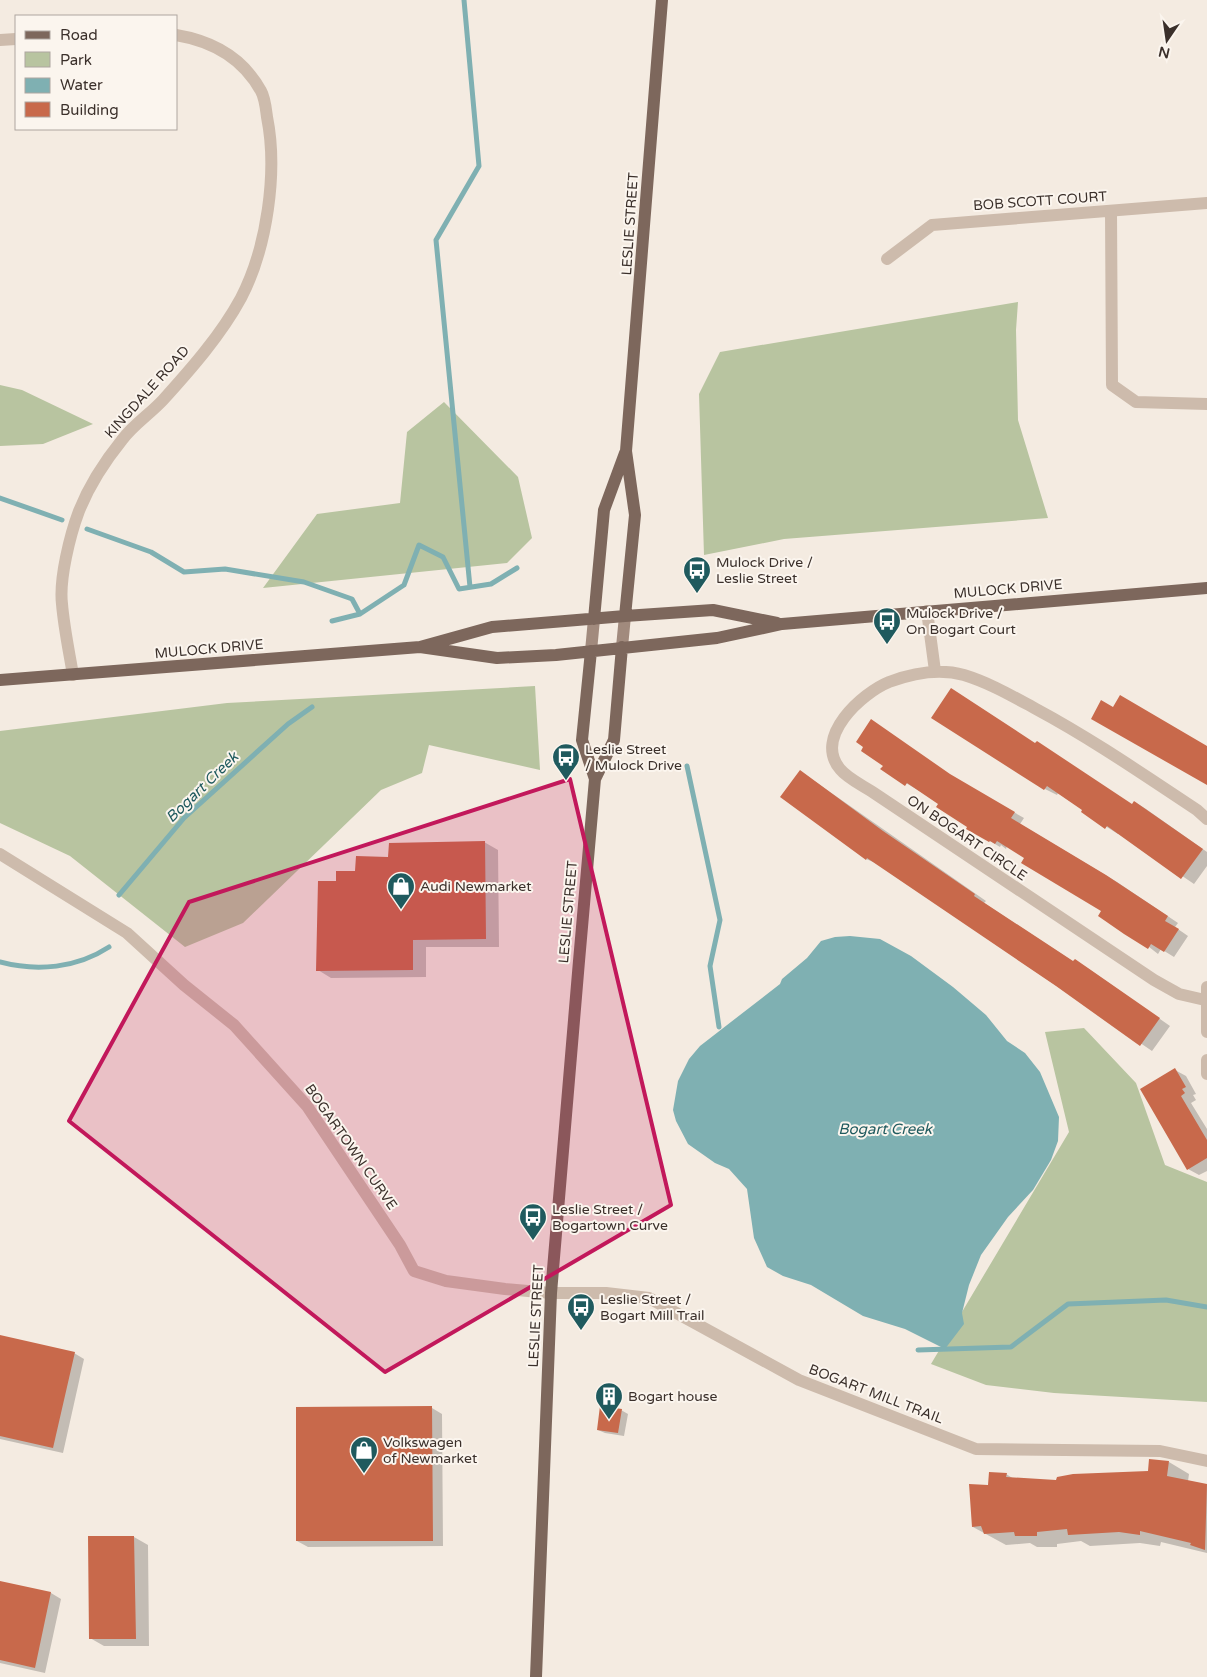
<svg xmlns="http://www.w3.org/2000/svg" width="1207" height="1677" viewBox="0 0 1207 1677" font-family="'Varela Round',sans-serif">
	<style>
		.green { fill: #b8c4a0 }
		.water { fill: #7fb0b2 }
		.shadow { fill: #0003 }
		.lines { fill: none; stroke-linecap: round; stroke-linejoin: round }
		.stream { stroke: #7fb0b2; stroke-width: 5 }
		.building { fill: #c8694b }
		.street { stroke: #cdbbac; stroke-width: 12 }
		.secondary { stroke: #a18a7d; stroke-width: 12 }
		.primary { stroke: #7d675c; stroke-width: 12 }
		.marked { fill: #c2185b; fill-opacity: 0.2; stroke: #c2185b; stroke-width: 4; stroke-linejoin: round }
		.labels { text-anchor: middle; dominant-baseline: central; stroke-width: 4; stroke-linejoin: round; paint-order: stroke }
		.street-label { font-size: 14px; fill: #3b302b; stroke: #fbf5ee }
		.poi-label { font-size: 14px; fill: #3b302b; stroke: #fbf5ee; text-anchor: start }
		.water-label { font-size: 15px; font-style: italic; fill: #1f5a5e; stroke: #fbf5ee }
	</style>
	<rect width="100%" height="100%" fill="#f4ebe1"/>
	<path class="green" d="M1018,302l-2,28 2,90 30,98 -264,21 -80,16 -5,-161 21,-42z
		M0,385l22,5 71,34 -50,20 -43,2z
		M444,402l74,75 14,61 -25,25 -244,25 54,-74 83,-11 7,-71z
		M535,686l5,84 -111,-25 -7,28 -41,17 -138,133 -58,24 -115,-91 -70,-33v-92l227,-28z
		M1084,1028l52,55 29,82 42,17v220l-153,-9 -68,-8 -55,-21 138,-232 -24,-100z"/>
	<path class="water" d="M850,936l30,3 31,17 42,31 33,28 21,26 18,12 15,19 19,45 -1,24 -7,19 -18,30 -25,27 -27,38 -12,30 -7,28 2,11 -19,25 -40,-20 -42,-13 -52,-31 -28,-9 -16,-9 -13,-29 -7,-49 -18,-20 -14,-6 -27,-19 -12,-23 -3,-11 5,-29 11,-22 11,-13 80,-62 2,-5 25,-21 14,-17 14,-4z"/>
	<path class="shadow" d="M933,717l103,27 96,61 3,-3 11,7 61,43v14l-13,18 -75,-51 -1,1 -35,-22 1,-2 -26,-17 -1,2 -12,-6z
		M882,769l78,12 64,37 -4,6 97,58 61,41 -3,4 13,9 -14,21 -13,-8 -3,5 -55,-43 -78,-54 -18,-11 -1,3 -5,-4 -1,2 -32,-19 1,-2 -29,-23z
		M800,771l186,130 -2,2 90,59 12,5 84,59 -18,25 -274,-187 -12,-5z
		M484,842l14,8 1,97h-73v30l-95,1 -13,-8 20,-88 52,-24z
		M1175,1070l11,6 10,18 -3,1 3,5 -5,3 16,26v42l-8,4 -11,-6z
		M0,1336l74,17 10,6 -21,94 -63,-14z
		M432,1408l10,6 1,132 -135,1 -11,-6z
		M621,1410l7,4 -4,22 -19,-3 -7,-3z
		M1169,1462l20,12 -1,7 19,4v68l-46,-11 -1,4 -20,-3 -50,3 -9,-5 -24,3v3h-20l-7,-4 -24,2 -33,-18 16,-40 17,-13 8,5 43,2 93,-8z
		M134,1537l14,8 1,101h-45l-14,-8z
		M0,1582l51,11 10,6 -16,74 -45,-10z"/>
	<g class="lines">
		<path class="stream" d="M464,0l15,166 -43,74 34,347
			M0,498l62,22
			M87,529l64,23 33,20 41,-3 79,13 48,17 8,15
			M332,621l28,-7 44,-29 15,-40 24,12 16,32 32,-5 26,-16
			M687,766l33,154 -10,46 9,61
			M119,895l65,-77 104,-94 24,-17
			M0,962c37,10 77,6 109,-15
			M918,1350l93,-3 57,-43 98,-4 41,7"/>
	</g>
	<path class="building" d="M951,688l84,55 2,-2 95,63 2,-3 69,48 -22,30 -74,-53 -2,3 -24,-17 1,-2 -35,-24 -3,4 -113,-72z
		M1120,695l87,51v39l-116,-66 10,-19 12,7z
		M871,719l79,55 65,38 -4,6 95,57 62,41 -3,5 14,8 -15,23 -13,-8 -3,5 -24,-15 -26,-18 3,-5 -80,-48 3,-5 -27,-17 -2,3 -5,-3 -1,1 -23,-13 1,-2 -31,-20 2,-3 -31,-21 -2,3 -25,-17 3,-3 -22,-15 2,-4 -7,-5z
		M800,770l83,61 92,63 -1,2 99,65 2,-2 85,59 -20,28 -84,-60 -189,-128 -1,2 -86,-63z
		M485,841l1,98 -73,1v30l-97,1 2,-90h18v-10h19l1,-15 32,1 1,-14z
		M1175,1068l11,19 -4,2 3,4 -4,3 26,44v18l-20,12 -47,-81z
		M0,1335l75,17 -22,96 -53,-12z
		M432,1406l1,135h-137v-134z
		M600,1406l22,3 -4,24 -21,-3z
		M1149,1459l20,2 -2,15 40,8 -2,66 -15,-5 1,-2 -51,-12v4l-21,-3 -51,3 -1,-6 -30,3v4h-22l-1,-4 -30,2 -3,-8 -9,1 -3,-43 19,1 1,-13 18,1 -1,4 50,3 1,-3 16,-3 75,-3z
		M88,1536h46l2,103h-47z
		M0,1581l51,11 -16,76 -35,-8z"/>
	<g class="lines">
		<path class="street" d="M0,40l16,-1
			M1111,211l1,174 24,17 71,2
			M887,259l45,-34 275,-22
			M927,611l8,60
			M73,675c-4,-24 -9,-47 -11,-71 -3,-25 8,-69 17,-93 10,-25 26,-50 43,-71 11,-15 28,-26 41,-40 28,-31 58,-65 78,-102 26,-50 37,-126 26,-181 -1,-8 -2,-19 -6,-26 -18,-33 -49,-50 -85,-56
			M0,854l127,79 57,52 50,40 73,81 93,139 14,26 32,10 59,8 46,4h55l43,5 150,82 177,69 184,2 47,10
			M1207,987v45
			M1205,1000l-26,-6 -25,-14 -280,-187c-10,-7 -26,-14 -34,-24 -27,-32 22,-76 49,-87 24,-9 50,-14 75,-7 26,8 48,21 72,34 56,30 108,66 161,101l10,9
			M1207,1060v14"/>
		<path class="secondary" d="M622,647l3,-31
			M591,651l3,-32"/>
		<path class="primary" d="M625,616l10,-101 -9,-64 36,-451
			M594,619l10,-109 21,-57
			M420,647l77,11 59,-3 161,-17 65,-14 425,-36
			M591,651l-9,89 13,39
			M0,680l420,-33 72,-20 133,-11 88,-6 64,13
			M536,1677l15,-384 28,-332 16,-182 19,-39 8,-93"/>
	</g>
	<path class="marked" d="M570,779l101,426 -286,167 -316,-251 120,-219z"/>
	<defs>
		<g id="bus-pin" transform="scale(1.4375)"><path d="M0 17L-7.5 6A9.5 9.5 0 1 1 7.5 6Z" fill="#1f5a5e" stroke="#fbf5ee"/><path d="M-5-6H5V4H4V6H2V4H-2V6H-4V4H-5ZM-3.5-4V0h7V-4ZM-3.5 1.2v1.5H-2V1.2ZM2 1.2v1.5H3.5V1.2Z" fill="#fff"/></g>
		<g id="shop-pin" transform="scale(1.4375)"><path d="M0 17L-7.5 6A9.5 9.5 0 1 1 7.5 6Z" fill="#1f5a5e" stroke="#fbf5ee"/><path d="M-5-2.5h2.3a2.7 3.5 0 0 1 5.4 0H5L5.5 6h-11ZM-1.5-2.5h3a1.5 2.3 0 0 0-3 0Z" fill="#fff"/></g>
		<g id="building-pin" transform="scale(1.4375)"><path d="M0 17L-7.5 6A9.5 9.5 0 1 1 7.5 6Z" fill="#1f5a5e" stroke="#fbf5ee"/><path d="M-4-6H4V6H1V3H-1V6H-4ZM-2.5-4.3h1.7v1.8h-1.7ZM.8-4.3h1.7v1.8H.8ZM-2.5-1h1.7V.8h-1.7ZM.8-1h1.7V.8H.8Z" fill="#fff"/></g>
	</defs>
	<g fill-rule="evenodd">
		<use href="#bus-pin" x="697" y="570"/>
		<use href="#bus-pin" x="887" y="621"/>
		<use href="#bus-pin" x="566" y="757"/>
		<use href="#shop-pin" x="401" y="886"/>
		<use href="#bus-pin" x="533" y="1217"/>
		<use href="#bus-pin" x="581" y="1307"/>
		<use href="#building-pin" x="609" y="1396"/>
		<use href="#shop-pin" x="364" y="1450"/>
	</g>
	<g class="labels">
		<g class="street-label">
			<text transform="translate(1040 201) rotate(-4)">BOB SCOTT COURT</text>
			<text transform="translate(630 224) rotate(-86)">LESLIE STREET</text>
			<text transform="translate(147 392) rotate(-48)">KINGDALE ROAD</text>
			<text transform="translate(1008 589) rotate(-5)">MULOCK DRIVE</text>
			<text transform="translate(209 649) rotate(-5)">MULOCK DRIVE</text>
			<text transform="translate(967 838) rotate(34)">ON BOGART CIRCLE</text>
			<text transform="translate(568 912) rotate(-85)">LESLIE STREET</text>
			<text transform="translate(351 1147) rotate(55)">BOGARTOWN CURVE</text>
			<text transform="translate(536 1316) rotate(-87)">LESLIE STREET</text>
			<text transform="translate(876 1394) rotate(21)">BOGART MILL TRAIL</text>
		</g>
		<g class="poi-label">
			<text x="716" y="562">Mulock Drive /<tspan x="716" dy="16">Leslie Street</tspan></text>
			<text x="906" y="613">Mulock Drive /<tspan x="906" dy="16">On Bogart Court</tspan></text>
			<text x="585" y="749">Leslie Street<tspan x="585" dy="16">/ Mulock Drive</tspan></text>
			<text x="420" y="886">Audi Newmarket</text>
			<text x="552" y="1209">Leslie Street /<tspan x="552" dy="16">Bogartown Curve</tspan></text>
			<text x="600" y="1299">Leslie Street /<tspan x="600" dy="16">Bogart Mill Trail</tspan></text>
			<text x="628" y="1396">Bogart house</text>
			<text x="383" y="1442">Volkswagen<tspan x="383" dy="16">of Newmarket</tspan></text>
		</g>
		<g class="water-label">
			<text transform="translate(202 787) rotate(-44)">Bogart Creek</text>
			<text x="885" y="1129">Bogart Creek</text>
		</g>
	</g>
	<rect x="15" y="15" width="162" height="115" fill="#fbf5ee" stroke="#aea6a0"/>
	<rect x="25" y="31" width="25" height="8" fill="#7d675c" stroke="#aea6a0"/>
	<text x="60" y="40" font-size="15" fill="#3b302b">Road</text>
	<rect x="25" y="52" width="25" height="15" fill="#b8c4a0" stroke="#aea6a0"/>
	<text x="60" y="65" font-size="15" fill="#3b302b">Park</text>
	<rect x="25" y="78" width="25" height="15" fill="#7fb0b2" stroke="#aea6a0"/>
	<text x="60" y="90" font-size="15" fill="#3b302b">Water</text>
	<rect x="25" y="102" width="25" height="15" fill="#c8694b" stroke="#aea6a0"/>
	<text x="60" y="115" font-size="15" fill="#3b302b">Building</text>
	<g transform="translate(1167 40) rotate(193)" stroke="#fbf5ee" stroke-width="4" paint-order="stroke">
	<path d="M0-4L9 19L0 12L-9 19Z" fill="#3b302b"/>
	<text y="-8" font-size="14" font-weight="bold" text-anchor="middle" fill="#3b302b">N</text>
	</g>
</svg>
